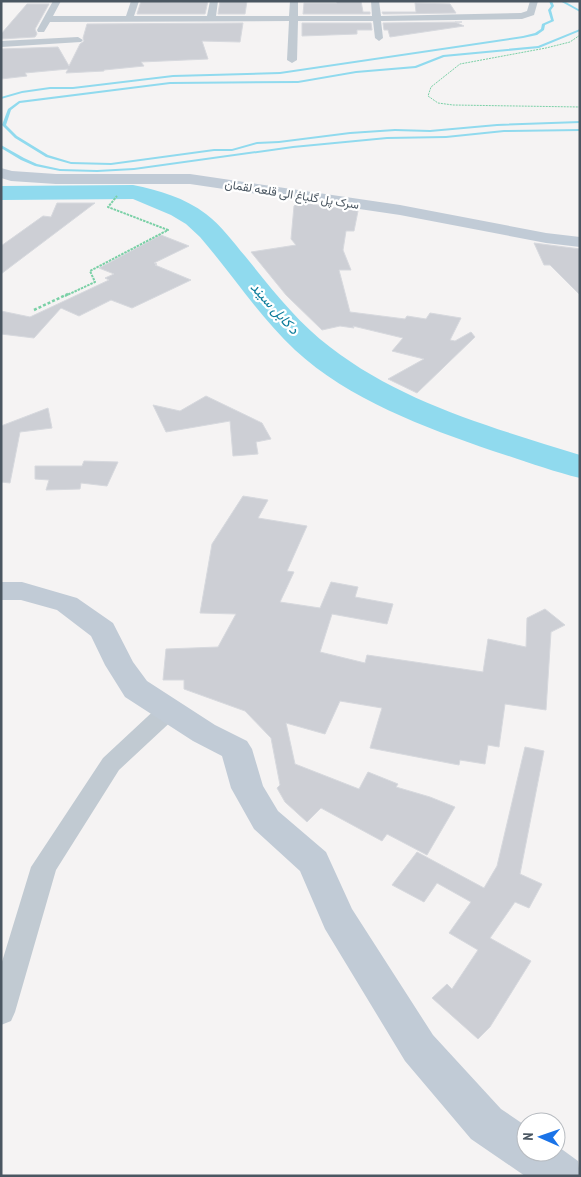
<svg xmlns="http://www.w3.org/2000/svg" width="581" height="1177" viewBox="0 0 581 1177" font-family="'PT Sans Narrow',Vazirmatn,sans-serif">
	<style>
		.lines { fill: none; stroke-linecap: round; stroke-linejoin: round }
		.stream { fill: #90daee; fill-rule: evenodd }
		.river { fill: #90daee; fill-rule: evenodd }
		.building { fill: #cdcfd5; stroke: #d7d9de }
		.path-far2 { stroke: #7ad0a6; stroke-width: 1; stroke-dasharray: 2 1; stroke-linecap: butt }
		.path-far1 { stroke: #7ad0a6; stroke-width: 2; stroke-dasharray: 2.5 1; stroke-linecap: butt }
		.path { stroke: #7ad0a6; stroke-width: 2.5; stroke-dasharray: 3 2; stroke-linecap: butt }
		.street { fill: #c1cad2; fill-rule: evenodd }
		.secondary { fill: #c1cbd6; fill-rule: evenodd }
		.labels { text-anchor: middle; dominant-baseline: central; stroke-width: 4.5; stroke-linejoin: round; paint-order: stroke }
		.far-street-label { font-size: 12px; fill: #4a5661; stroke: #fff }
		.far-water-label { font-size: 14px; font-style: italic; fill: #0c7c9b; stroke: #fff }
	</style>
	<rect width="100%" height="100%" fill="#f5f3f3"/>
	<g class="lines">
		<path class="stream" d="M549,1h3l2,5 -3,4 3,11 -9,4 -1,5 -7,5 -14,3 -243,36 -107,3 -100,12h-23l-28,4 -21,6v-2l21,-6 28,-4h23l100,-12 107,-3 243,-36 12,-3 6,-4 1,-5 9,-4 -3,-10 3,-4z
			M564,1l16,9v2l-20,-11z
			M580,29v2l-41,17 -95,9 -28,11 -60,5 -58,10 -128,1 -150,19 -9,7 -5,15 11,11 31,19 23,7 40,1 103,-14h18l25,-7 22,-1 71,-9 45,-3 35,1 67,-6 83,-3v2l-83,3 -67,6 -35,-1 -45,3 -71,9 -22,1 -25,7h-18l-103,14 -40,-1 -25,-7 -31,-19 -13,-13 6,-16 11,-8 151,-19 128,-1 58,-10 59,-5 28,-11 95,-9z
			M580,129v2l-76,1 -58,6 -59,1 -94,9 -159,22 -37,2 -37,-1 -25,-5 -14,-6 -20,-12v-3l23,13 13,6 23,5 37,1 37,-2 159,-22 94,-9 59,-1 58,-6z"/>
		<path class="river" d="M133,185c26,5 52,13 73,29 15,11 27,28 39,42 26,32 52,66 85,91 72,56 164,81 250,108v23c-30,-7 -58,-18 -87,-27 -69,-24 -144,-51 -198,-101 -36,-34 -63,-76 -95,-113l-14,-13 -15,-9 -38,-16 -132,1v-14z"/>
	</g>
	<path class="building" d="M141,1l35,1 32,-1 -3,13h-68z
		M220,1h27l-2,13h-27z
		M336,1h25l2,11h7v2h-67l1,-11h33z
		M415,3l35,1 6,9 -73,1 -1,-2h34z
		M27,4h22l-14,25 2,5 -2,3 -34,2v-5z
		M455,22l9,4 -74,11 -2,-7h-4l-1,-7 79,-1z
		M243,23l-3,19 -38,-1 6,18 -67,3 3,4 -40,4v1l-38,2 2,-4 -43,4 2,3 -26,3v-30l57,-2 11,19 11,-22 4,-3 -1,-3 4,-14z
		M302,23h69l1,7h-15v4l-55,2z
		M298,202l60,9 -4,20h-8l-3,19 8,20h-12l11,42 55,7 2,-3 19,3 4,-6 31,5 -11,22 5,1 16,-9 4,5 -58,56 -29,-14 36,-20 -32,-8 11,-13 -50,-12 1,2 -14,-2 -18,4 -36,-35 -35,-43 45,-7 -5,-6 3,-33z
		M57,203h38l-94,71v-28l42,-30 8,1z
		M161,235l28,11 -35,17 3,1 -2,1 36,15 -59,28 -21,-8 -32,16 -18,-8 -27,30 -33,-4v-23l29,6 79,-37 -4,-2 9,-4 -15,-6z
		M534,243l46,6v46l-30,-30h-6z
		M206,396l56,27 9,16 -15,3 2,12 -25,2 -3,-35 -64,11 -13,-27 27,6z
		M48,408l4,20 -32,4 -10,51 -9,-1v-56z
		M84,461l34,1 -11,24 -26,-3 -1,6 -34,1 3,-10 -14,-1v-13h47z
		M243,496l25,4 -10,18 49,8 -20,45 7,1 -14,30 40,6 11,-26 27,5 -3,10 38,7 -6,20 -55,-10 -12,38 45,11 2,-8 116,17 5,-33 38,8 1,-29 18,-9 20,16 -14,7 -5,78 -41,-6 -6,43 -11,-2 -3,19 -25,-4 -1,5 -89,-17 12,-40 -42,-7 -15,33 -39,-11 9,41 64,25 9,-17 30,12 -2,3 34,10 25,10 -28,48 -40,-21 -5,7 -61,-33 -14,14 -22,-20 -8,-14 3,-3 -9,-47 -26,-27 -61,-22v-9h-21l3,-31 52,-2 18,-33 -36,-1 12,-69z
		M525,747l19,4 -24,123 22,10 -13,24 -14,-6 -25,36 41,23 -41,66 -12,12 -46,-41 15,-14 5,5 26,-39 -29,-17 22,-31 -34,-19 -13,19 -32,-17 25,-33 67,36 13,-22z"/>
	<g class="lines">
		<path class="path-far2" d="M580,35l-10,7 -24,6 -86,16 -29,23 -3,9 10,7 15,2 127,2"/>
		<path class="path-far1" d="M65,296l30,-14 -5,-11 78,-41 -60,-23 9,-11"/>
		<path class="path" d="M34,310l34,-16"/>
		<path class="street" d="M53,1h8l-8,15h73l5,-15h8l-5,15h73l3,-15h8l-2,15h73l1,-15h8v15h74l-1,-15h8l2,15 140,-3 6,-2 3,-10h8l-4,14 -12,4 -141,2 2,17 -4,3 -4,-3 -2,-17h-75l-1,39 -5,3 -5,-3 2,-39 -239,1 -6,10h-6l-1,-2z
			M78,37l5,3 -2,2 -80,5v-6z
			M169,702l8,2 3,6 -3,6 -58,54 -63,100 -41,142 -4,9 -10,4v-60l30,-98 72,-109 58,-54z"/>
		<path class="secondary" d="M1,168l11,3 44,3h134l210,31 146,28 34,4v10l-34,-4 -146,-28 -210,-31h-134l-45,-3 -10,-3z
			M1,582h21l55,16 36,25 20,39 14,19 68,44 32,16 5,8 11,37 15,25 48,41 26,57 81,126 68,74 25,17v26h30v-7l22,16 2,15h-55l-54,-37 -66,-78 -80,-132 -25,-58 -46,-42 -23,-41 -9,-32 -29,-15 -68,-44 -20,-32 -14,-29 -34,-26 -36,-10h-20z"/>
	</g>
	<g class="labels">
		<g class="far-street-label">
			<text transform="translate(292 194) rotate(9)">سرک پل گلباغ الی قلعه لقمان</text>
		</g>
		<g class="far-water-label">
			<text transform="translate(275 308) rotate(48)">د کابل سيند</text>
		</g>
	</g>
	<rect width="581" height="1177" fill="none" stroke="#4a5661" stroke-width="5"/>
	<g transform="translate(541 1137) rotate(272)"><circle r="24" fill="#ffffff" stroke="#b7bbc0"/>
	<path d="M0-4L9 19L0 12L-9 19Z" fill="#1a73e8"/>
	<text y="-8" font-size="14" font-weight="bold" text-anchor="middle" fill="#4a5661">N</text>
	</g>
</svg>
